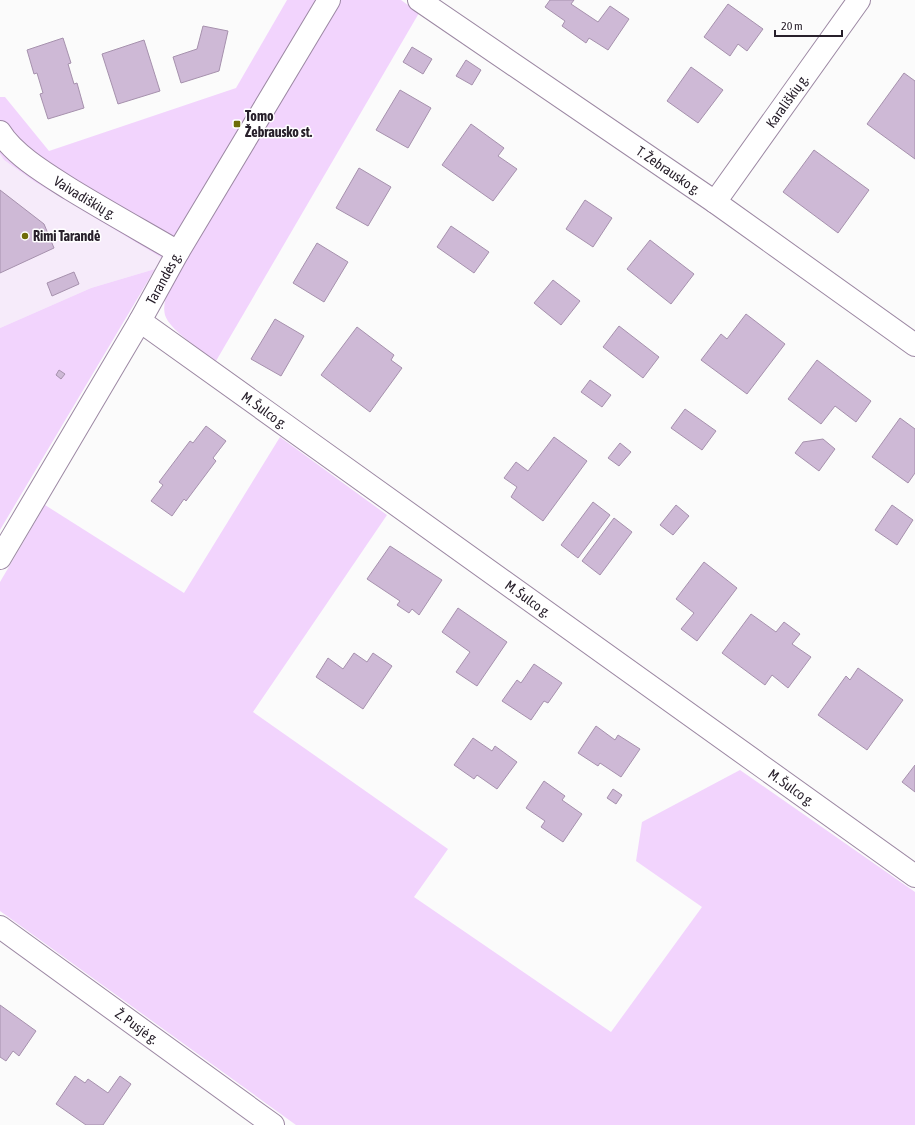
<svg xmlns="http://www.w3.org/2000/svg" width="915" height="1125" viewBox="0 0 915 1125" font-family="'Asap Condensed',sans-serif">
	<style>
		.built { fill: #f6ebfa }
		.green { fill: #f2d4fd }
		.building { fill: #ceb9d6; stroke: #a691ad }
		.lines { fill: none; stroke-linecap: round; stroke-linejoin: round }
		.minor-casing { stroke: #9c88a3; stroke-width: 24 }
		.minor { stroke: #fff; stroke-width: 22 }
		.poi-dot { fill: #6e6b08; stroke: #fff; stroke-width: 1.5 }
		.labels { text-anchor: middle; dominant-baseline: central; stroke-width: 3; stroke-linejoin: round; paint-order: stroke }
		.street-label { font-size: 14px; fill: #28202b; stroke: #fff }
		.poi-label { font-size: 14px; font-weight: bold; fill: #28202b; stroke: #fff; text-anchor: start }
	</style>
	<rect width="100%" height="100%" fill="#fbfbfb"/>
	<path class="built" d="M0,154l4,6 31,22 127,76 -7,11 -64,19 -91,40z"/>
	<path class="green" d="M287,0h30l-155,258 -127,-76 -31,-22 -4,-6v-57h5l44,54 187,-63z
		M340,0h61l18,13 -203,348c-13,-10 -46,-30 -51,-46 -2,-7 0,-17 3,-24z
		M155,269l-155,261v-202l91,-40z
		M280,437l107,78 -134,197 195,137 -34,48 197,135 91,-125 -66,-46 6,-39 98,-52 175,122v233h-619l-296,-214v-329l45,-77 139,88z"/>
	<path class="building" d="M550,0h24l-3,4 27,18 12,-16 19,13 -21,31 -19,-12 -3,5 -24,-17 3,-5 -20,-14z
		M728,4l35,25 -16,22 -9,-7 -8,12 -26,-19z
		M203,26l25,5 -9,40 -38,12 -8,-26 24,-8z
		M63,38l8,25 -3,1 6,20 3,-1 7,25 -36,11 -8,-25 3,-1 -6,-20 -3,1 -7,-24z
		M144,40l16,51 -42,13 -16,-50z
		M412,47l20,12 -9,15 -20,-12z
		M466,60l15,10 -9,15 -16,-9z
		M691,67l32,23 -25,33 -31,-22z
		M904,73l11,8v78l-48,-35z
		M400,90l31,18 -23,40 -32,-18z
		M471,124l33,24 -6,8 19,13 -24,32 -51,-36z
		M814,150l55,40 -31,43 -55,-41z
		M359,168l32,19 -23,39 -32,-18z
		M0,190l44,34 10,24 -54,25z
		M585,200l27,18 -19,29 -27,-18z
		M451,226l38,26 -15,21 -37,-26z
		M650,240l44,34 -23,30 -44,-35z
		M317,243l31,19 -24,40 -31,-19z
		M74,272l5,12 -27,12 -5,-13z
		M553,280l27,21 -19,24 -27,-22z
		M746,314l39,30 -38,50 -46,-34 20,-26 6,5z
		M275,319l29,17 -23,40 -30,-17z
		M619,326l40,31 -16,21 -40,-31z
		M357,327l37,28 -3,5 11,8 -32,44 -49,-37z
		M817,360l54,41 -15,21 -21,-16 -14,18 -33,-25z
		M59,370l6,4 -4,5 -5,-4z
		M590,380l21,15 -9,12 -21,-15z
		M685,409l31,22 -14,19 -31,-22z
		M900,418l15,11v44l-7,10 -36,-26z
		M206,426l20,15 -13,17 3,3 -30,40 -2,-2 -12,17 -21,-15 12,-16 -4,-3 31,-41 3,2z
		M554,437l33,24 -44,60 -32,-24 6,-10 -13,-9 12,-16 12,9z
		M823,439l12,10 -16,22 -24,-18 8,-11z
		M620,443l11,9 -12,14 -11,-8z
		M593,502l17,13 -32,43 -17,-13z
		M676,505l13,11 -16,19 -13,-10z
		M892,505l21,15 -16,25 -22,-15z
		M614,518l18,14 -32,43 -18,-14z
		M390,546l52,34 -23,35 -7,-6 -3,4 -12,-8 3,-4 -33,-22z
		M704,562l33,26 -40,53 -16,-12 13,-16 -18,-14z
		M458,608l49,34 -30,44 -21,-14 14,-20 -28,-20z
		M751,614l25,18 8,-10 16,12 -8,10 19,13 -23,31 -16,-13 -7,10 -43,-32z
		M354,653l13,9 6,-9 19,13 -29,43 -47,-32 12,-19 15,11z
		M534,664l28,19 -14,20 -4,-2 -13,19 -29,-19 15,-21 4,3z
		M858,668l45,32 -36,50 -49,-35 28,-39 4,4z
		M596,726l19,14 3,-5 22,14 -19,28 -21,-14 -2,3 -20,-13z
		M473,738l19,13 3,-5 22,16 -20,27 -20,-14 -3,4 -20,-14z
		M915,765v27l-13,-10z
		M544,781l21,15 -3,4 20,14 -19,28 -22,-15 4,-6 -19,-13z
		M613,789l9,6 -6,9 -9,-6z
		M0,1005l36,26 -17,25 -6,-5 -7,10 -6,-4z
		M75,1076l10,7 3,-4 20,14 12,-17 11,8 -28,41h-17l-30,-21z"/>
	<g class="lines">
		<g class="minor-casing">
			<g id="minor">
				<path id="s1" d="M419,0l296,202 200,143"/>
				<path id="s2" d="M0,132c14,23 48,43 70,57 36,22 72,42 108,63"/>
				<path id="s3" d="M715,202l144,-202"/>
				<path id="s4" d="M140,321l775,555"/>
				<path id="s5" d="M0,558l140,-237 38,-69 151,-252"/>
				<path id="s6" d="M0,927l273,198"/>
			</g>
		</g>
		<use href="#minor" class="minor"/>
	</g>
	<g class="poi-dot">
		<rect x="233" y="120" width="8" height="8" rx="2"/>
		<circle cx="25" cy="236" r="4"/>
	</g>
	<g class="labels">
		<g class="street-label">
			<text stroke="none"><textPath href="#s3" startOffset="124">Karališkių g.</textPath></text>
			<text stroke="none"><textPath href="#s1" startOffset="302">T. Žebrausko g.</textPath></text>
			<text stroke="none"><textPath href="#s2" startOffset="108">Vaivadiškių g.</textPath></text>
			<text stroke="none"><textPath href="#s5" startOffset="324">Tarandės g.</textPath></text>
			<text stroke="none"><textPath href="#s4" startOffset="153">M. Šulco g.</textPath></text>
			<text stroke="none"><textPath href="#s4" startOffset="477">M. Šulco g.</textPath></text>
			<text stroke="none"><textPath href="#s4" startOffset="801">M. Šulco g.</textPath></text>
			<text stroke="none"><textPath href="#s6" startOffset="169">Ž. Pusjė g.</textPath></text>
		</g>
		<g class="poi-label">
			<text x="245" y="116">Tomo<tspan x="245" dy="16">Žebrausko st.</tspan></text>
			<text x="33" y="236">Rimi Tarandė</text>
		</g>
	</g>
	<path d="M775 30v6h67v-6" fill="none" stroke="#28202b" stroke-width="2"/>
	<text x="781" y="30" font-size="12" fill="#28202b" stroke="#ffffff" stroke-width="3" paint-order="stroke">20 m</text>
</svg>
